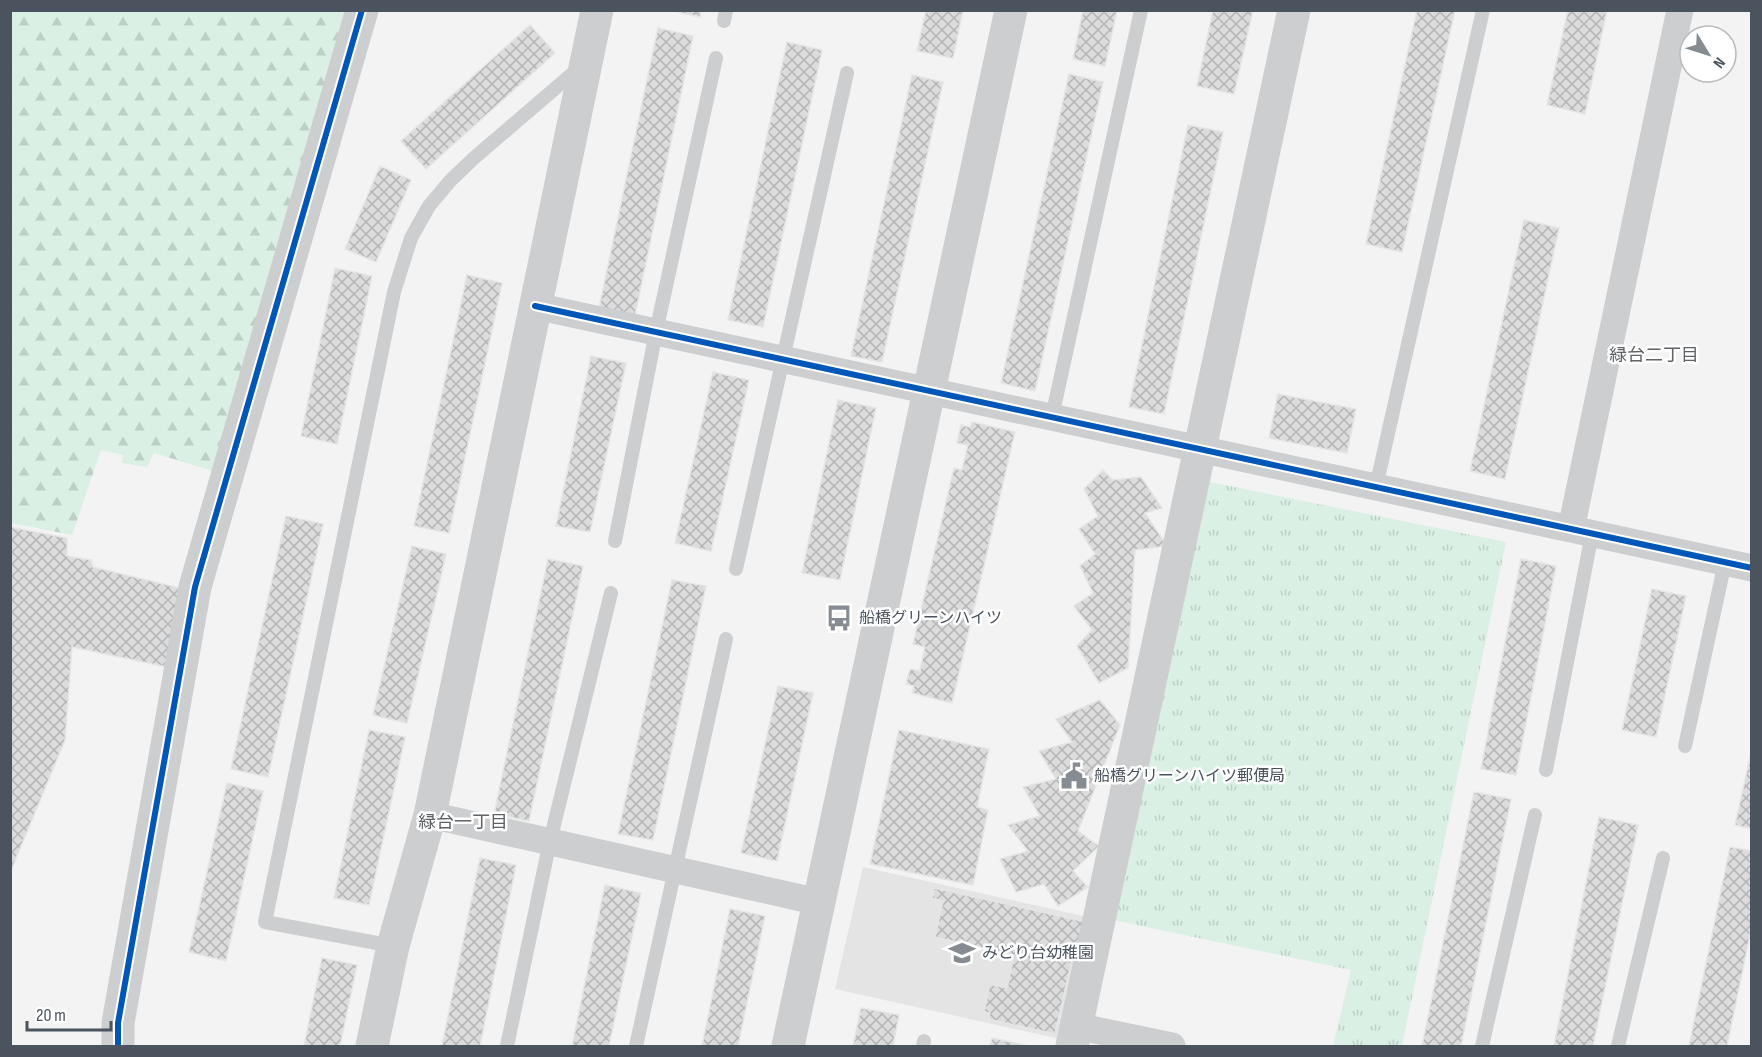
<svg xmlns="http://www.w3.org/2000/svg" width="1762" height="1057" viewBox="0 0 1762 1057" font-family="'Sofia Sans Condensed','Noto Sans JP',sans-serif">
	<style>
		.education { fill: #e5e4e4 }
		.forest { fill: url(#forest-firs) }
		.park { fill: url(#park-tufts) }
		.building { fill: url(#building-cross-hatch); stroke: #e4e5e5; stroke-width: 1.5 }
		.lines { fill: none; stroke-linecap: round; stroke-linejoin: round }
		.service { stroke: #cdced0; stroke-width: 14 }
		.minor { stroke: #cdced0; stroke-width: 27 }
		.tertiary { stroke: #cdced0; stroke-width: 33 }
		.cycleway-casing { stroke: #fff; stroke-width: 10 }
		.cycleway { stroke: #0057b8; stroke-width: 6 }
		.labels { text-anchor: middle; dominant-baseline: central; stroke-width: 5; stroke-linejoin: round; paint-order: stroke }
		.poi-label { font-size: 16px; fill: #4b545e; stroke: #fff; text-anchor: start }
		.neighbourhood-label { font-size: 18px; fill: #5f6266; stroke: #fff }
	</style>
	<defs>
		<pattern id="forest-firs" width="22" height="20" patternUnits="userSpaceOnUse" patternTransform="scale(1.5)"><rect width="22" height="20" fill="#daf0e4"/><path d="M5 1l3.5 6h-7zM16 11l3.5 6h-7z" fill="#bdd0c6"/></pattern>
		<pattern id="park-tufts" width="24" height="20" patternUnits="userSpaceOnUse" patternTransform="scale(1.5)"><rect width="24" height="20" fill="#daf0e4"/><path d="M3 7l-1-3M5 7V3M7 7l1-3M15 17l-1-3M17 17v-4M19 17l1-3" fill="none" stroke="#bdd0c6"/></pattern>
		<pattern id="building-cross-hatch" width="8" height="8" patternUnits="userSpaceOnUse" patternTransform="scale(1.5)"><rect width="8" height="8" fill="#dcdcdd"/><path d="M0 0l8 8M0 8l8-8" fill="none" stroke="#b4b5b6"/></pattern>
	</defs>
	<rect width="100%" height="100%" fill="#f3f3f3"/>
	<path class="education" d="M863,867l225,50 -28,122 -225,-50z"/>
	<path class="forest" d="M10,11h339l-133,461 -62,-19 -7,14 -25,-4 1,-8 -22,-5 -29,85 -61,-12z"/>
	<path class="park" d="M1205,481l301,61 -104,504h-69l18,-76 -238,-50z"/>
	<path class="building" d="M669,10h32l-1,7z
		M926,10h37l-10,48 -36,-7z
		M1083,10h34l-12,56 -32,-7z
		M1213,10h40l-19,84 -37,-8z
		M1417,10h38l-53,242 -36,-8z
		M1568,10h39l-22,104 -38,-9z
		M530,25l25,28 -129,116 -25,-28z
		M658,28l35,8 -58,279 -36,-7z
		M787,42l35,8 -59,277 -35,-7z
		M1069,74l34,8 -68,309 -34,-8z
		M912,75l31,7 -61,280 -31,-6z
		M1188,125l35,7 -59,282 -35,-7z
		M380,166l31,14 -35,82 -31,-13z
		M1524,220l35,8 -54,251 -35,-8z
		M335,268l37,8 -35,168 -36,-8z
		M467,275l35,8 -53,250 -35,-7z
		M591,356l35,7 -36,169 -34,-6z
		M713,372l36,8 -38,171 -36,-8z
		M1278,394l78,15 -9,44 -78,-15z
		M838,400l38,8 -36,172 -38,-7z
		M972,422l43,10 -63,271 -40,-10 2,-7 -8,-2 4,-15 10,2 5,-24 -12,-3 41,-176 8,2 6,-25 -11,-2 4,-18 9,2z
		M1103,470l10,10 28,-3 21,31 -17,5 22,33 -32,4 -7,118 -29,15 -22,-37 15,-16 -18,-24 19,-13 -13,-27 15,-12 -16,-25 19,-13 -14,-27z
		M286,516l37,8 -55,253 -37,-8z
		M10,527l57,11v18l24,4 2,7 87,21 -13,79 -95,-20 -7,93 -55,133z
		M412,546l34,8 -39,169 -34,-8z
		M548,559l35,7 -54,255 -35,-7z
		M1521,559l35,7 -40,209 -35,-6z
		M672,580l34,6 -53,254 -35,-6z
		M1652,589l34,7 -30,141 -34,-7z
		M778,686l35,7 -36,168 -36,-8z
		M1100,700l20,25 -42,106 21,15 -26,25 15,16 -30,19 -14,-22 -28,8 -16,-33 28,-8 -20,-26 32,-9 -17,-29 33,-8 -17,-28 33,-9 -16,-23z
		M369,730l36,7 -36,168 -35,-7z
		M899,730l90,19 -12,58 11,3 -15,75 -103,-21z
		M1752,748v81l-17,-4z
		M227,783l36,8 -37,170 -37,-9z
		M1474,792l37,7 -50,247h-39z
		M1599,817l39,8 -45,221h-39z
		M1730,847l22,4v74l-25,121h-38z
		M480,858l36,7 -36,181h-38z
		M605,885l36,8 -32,153h-37z
		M934,888l152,34 -8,34 -5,-1 -18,79 -67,-15 2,-6 -6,-1 6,-28 17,4 7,-33 -79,-18 8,-36 -11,-3z
		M730,909l35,7 -27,130h-36z
		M322,958l35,7 -17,81h-36z
		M861,1008l38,7 -6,31h-40z
		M992,1038l37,8h-39z"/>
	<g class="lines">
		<path class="service" d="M724,21l2,-11
			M1052,417l89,-407
			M1376,487l107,-477
			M615,541l41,-209 60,-274
			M736,569l111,-496
			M1685,746l40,-184
			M1546,770l46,-236
			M393,946l-128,-24 129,-630 17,-54 18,-32 21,-25 24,-23 105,-90
			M507,1046l43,-205 61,-248
			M636,1046l90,-407
			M923,1046l1,-5
			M1482,1046l53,-231
			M1618,1046l45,-188"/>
		<path class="minor" d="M535,306l1217,262
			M1571,529l109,-519
			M430,815l389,87
			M1076,1026l96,20"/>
		<path class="tertiary" d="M118,1046v-23l77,-436 167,-577
			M372,1046l21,-100 37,-131 167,-805
			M788,1046l223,-1036
			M1072,1046l222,-1036"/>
		<g class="cycleway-casing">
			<path id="cycleway" d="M535,306l1217,262
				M118,1046v-23l77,-436 167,-577"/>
		</g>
		<use href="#cycleway" class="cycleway"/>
	</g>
	<defs>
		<g id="bus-bare" transform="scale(2.07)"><path d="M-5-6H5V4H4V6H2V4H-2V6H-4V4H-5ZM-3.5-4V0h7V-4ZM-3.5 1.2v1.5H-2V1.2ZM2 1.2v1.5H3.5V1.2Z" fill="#868c92" stroke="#fff" stroke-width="2.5" paint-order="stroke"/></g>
		<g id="civic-bare" transform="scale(2.07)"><path d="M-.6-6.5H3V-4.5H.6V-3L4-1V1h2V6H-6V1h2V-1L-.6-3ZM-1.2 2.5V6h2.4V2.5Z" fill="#868c92" stroke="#fff" stroke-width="2.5" paint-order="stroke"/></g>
		<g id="school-bare" transform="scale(2.07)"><path d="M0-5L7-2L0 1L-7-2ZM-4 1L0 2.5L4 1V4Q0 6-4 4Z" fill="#868c92" stroke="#fff" stroke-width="2.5" paint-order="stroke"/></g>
	</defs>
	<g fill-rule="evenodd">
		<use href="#bus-bare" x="839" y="618"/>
		<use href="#civic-bare" x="1074" y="776"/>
		<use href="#school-bare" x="962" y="953"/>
	</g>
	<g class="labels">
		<g class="poi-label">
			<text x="859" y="618">船橋グリーンハイツ</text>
			<text x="1094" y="776">船橋グリーンハイツ郵便局</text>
			<text x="982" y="953">みどり台幼稚園</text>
		</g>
		<g class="neighbourhood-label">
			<text x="1654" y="355">緑台二丁目</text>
			<text x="463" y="822">緑台一丁目</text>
		</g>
	</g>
	<rect width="1762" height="1057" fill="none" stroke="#4b545e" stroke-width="24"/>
	<g transform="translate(1708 54) rotate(128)"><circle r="28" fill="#ffffff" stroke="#b7bbbf" stroke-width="1.5"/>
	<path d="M0-4.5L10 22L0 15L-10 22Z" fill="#868c92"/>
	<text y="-9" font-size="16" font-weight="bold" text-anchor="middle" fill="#4b545e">N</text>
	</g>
	<path d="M27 1021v9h84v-9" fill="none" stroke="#4b545e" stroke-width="3"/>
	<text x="36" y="1021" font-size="18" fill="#4b545e" stroke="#ffffff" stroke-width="4.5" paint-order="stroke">20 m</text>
</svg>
